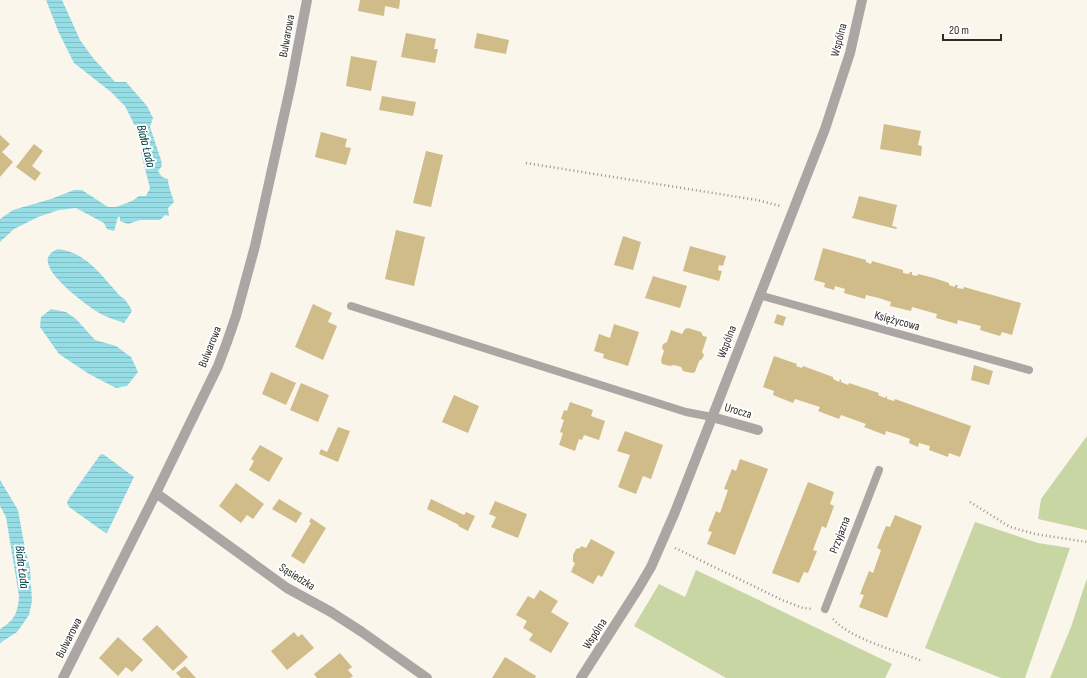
<svg xmlns="http://www.w3.org/2000/svg" width="1087" height="678" viewBox="0 0 1087 678" font-family="'Sofia Sans Condensed',sans-serif">
	<style>
		.grass { fill: #c7d6a3 }
		.water { fill: url(#water-rules) }
		.building { fill: #d0bc89 }
		.lines { fill: none; stroke-linecap: round; stroke-linejoin: round }
		.path { stroke: #96938c; stroke-width: 2.5; stroke-dasharray: 1 3; stroke-linecap: butt }
		.lane { stroke: #aba6a4; stroke-width: 8 }
		.street { stroke: #aba6a4; stroke-width: 10 }
		.labels { text-anchor: middle; dominant-baseline: central; stroke-width: 4; stroke-linejoin: round; paint-order: stroke }
		.street-label { font-size: 12px; fill: #2e2c29; stroke: #fff }
		.water-label { font-size: 13px; font-style: italic; fill: #004248; stroke: #fff }
	</style>
	<defs>
		<pattern id="water-rules" width="6" height="5" patternUnits="userSpaceOnUse"><rect width="6" height="5" fill="#97dde6"/><path d="M0 2.5h6" fill="none" stroke="#82bec5"/></pattern>
	</defs>
	<rect width="100%" height="100%" fill="#faf6ec"/>
	<path class="grass" d="M1087,436v94l-49,-11 3,-20z
		M975,522l63,21 32,5 -45,130h-24l-76,-30z
		M696,570l196,94 -7,14h-159l-92,-52 25,-42 26,13z
		M1087,578v100h-37l21,-51z"/>
	<path class="water" d="M46,0h16l18,40 13,18 22,24h11l21,24 6,12 -3,9 11,33 1,6 -4,5 4,6 6,2c0,8 4,15 6,23l-6,6 1,8 -4,-1 -5,5h-20l-12,4 -8,-3v-4h-2l-4,14 -7,-2 -3,-6 -28,-15 -17,2 -21,7 -24,12 -14,13v-23l13,-9 38,-11 23,-9h8l26,17h8l16,-6 7,-5h7l4,-8 -9,-35v-15l-16,-32 -14,-14 -37,-29 -15,-30z
		M58,249c28,3 44,27 62,47 2,2 4,2 5,4 3,3 5,7 7,11l-8,12c-7,-3 -16,-5 -23,-9 -14,-8 -50,-35 -53,-51 -2,-7 4,-12 10,-14z
		M51,309l15,3 10,7 19,21 21,6 15,11 7,15 -11,14 -11,2 -27,-14 -30,-20 -19,-27 1,-10z
		M103,454l31,23 -27,56 -3,-1 -35,-25 -2,-4 1,-3 32,-45z
		M0,480l18,30 5,28 7,31 2,32 -3,14 -12,17 -17,11v-14c14,-8 18,-16 19,-33l-13,-79 -6,-11z"/>
	<path class="building" d="M360,0h40l-1,9 -14,-3 -1,10 -26,-5z
		M406,33l30,6 -2,10h4l-3,14 -34,-6z
		M477,33l32,7 -3,14 -32,-6z
		M351,56l26,5 -6,30 -25,-5z
		M382,96l34,6 -3,14 -34,-6z
		M884,124l37,7 -3,14 4,1 -1,10 -41,-7z
		M321,132l26,7 -2,8 6,1 -5,17 -31,-8z
		M0,135l10,9 -8,8 11,10 -13,15z
		M34,144l9,7 -11,15 9,7 -6,8 -19,-14z
		M426,151l17,4 -12,52 -18,-4z
		M859,196l38,9 -5,21 5,1 -1,2 -44,-11v-2l1,1z
		M396,230l29,7 -11,49 -29,-7z
		M623,236l18,6 -8,28 -19,-5z
		M690,246l36,10 -3,10 -4,-1 -1,5 4,1 -3,10 -36,-10z
		M823,248l43,12v2l5,2 1,-3 31,9v3l6,1 1,-2h2v3l5,1 1,-2 16,4 15,5v2l6,2v-2h3l-1,3 6,1 1,-2 57,16 -9,32 -10,-3 -2,4 -20,-6 1,-4 -23,-6 -1,4 -21,-6 1,-4 -25,-7 -1,4 -21,-5 1,-4 -12,-4 -13,-3 -1,4 -21,-6 1,-4 -10,-3 -1,4 -10,-3 1,-4 -11,-3z
		M653,276l34,10 -7,22 -35,-10z
		M313,304l19,9 -4,9 9,4 -14,34 -28,-13z
		M777,314l9,3 -3,9 -9,-3z
		M614,324l25,8 -11,34 -25,-8 1,-4 -10,-3 5,-17 11,4z
		M688,328l13,4 2,4 4,1 -5,15 2,3 -2,4 -3,2 -4,11 -3,1 -9,-2 -2,-4 -7,-2 -4,1 -8,-2 -1,-4 3,-9 -2,-3 1,-4 4,-2 4,-12 11,4 3,-5z
		M774,356l23,8 -1,2 6,2 1,-2 30,11v2l6,3 1,-3 1,1v2l7,3 1,-2 30,10 -1,2 7,3 2,-2v3l7,2 1,-2 76,27 -11,31 -11,-4 -1,4 -19,-7 1,-4 -11,-3 -1,4 -9,-4 1,-4 -11,-4 -13,-4 -1,4 -21,-8 2,-3 -25,-9 -2,4 -21,-8 2,-4 -25,-8 -2,4 -20,-8 1,-4 -11,-4z
		M974,365l19,6 -4,14 -18,-5z
		M271,372l25,11 -10,22 -24,-11z
		M301,383l28,12 -11,27 -28,-12z
		M454,395l25,11 -11,27 -26,-11z
		M570,402l23,8 -2,6 14,5 -6,19 -15,-5 -2,5 -3,-1 -4,12 -16,-6 4,-12 -3,-1 4,-12 -3,-1 3,-9 3,1z
		M338,427l12,4 -12,31 -19,-8 2,-5 6,3z
		M625,431l38,14 -12,34 -8,-3 -7,18 -18,-7 12,-32 -13,-4z
		M260,445l23,13 -14,24 -20,-12 5,-9 -3,-2z
		M740,459l28,10 -33,86 -28,-11 5,-12 -4,-1 8,-20 4,2 8,-23 -4,-1 8,-20 4,2z
		M808,482l26,10 -4,12 4,2 -8,22 -4,-2 -9,24 4,1 -9,22 -4,-1 -5,11 -27,-10z
		M236,483l28,21 -11,15 -6,-4 -6,8 -22,-17z
		M279,499l23,14 -6,10 -24,-14z
		M431,499l33,16 2,-3 9,4 -7,15 -10,-5 1,-1 -32,-16z
		M495,501l32,13 -9,24 -27,-11 5,-10 -7,-3z
		M895,515l27,11 -35,92 -28,-11 5,-12 -4,-1 9,-23 4,2 8,-23 -4,-2 9,-22 4,1z
		M311,518l15,10 -22,36 -13,-8 20,-33 -2,-1z
		M591,539l24,13 -13,25 -4,-2 -5,9 -22,-12 4,-9 -2,-1v-7l3,-6 4,-1 1,-2 5,2z
		M540,590l18,11 -7,11 18,11 -18,30 -22,-13 4,-6 -10,-6 4,-7 -11,-6 12,-19 6,3z
		M157,625l31,32 -15,14 -31,-32z
		M294,632l4,5 4,-3 12,14 -27,22 -16,-19z
		M118,637l25,23 -11,12 -6,-5 -8,9 -19,-18z
		M340,653l12,14 -4,3 5,6 -3,2h-33l-3,-4z
		M505,657l31,19 -1,2h-43z
		M185,666l11,12h-15l-5,-5z"/>
	<g class="lines">
		<path class="path" d="M526,163l231,37 23,6
			M970,502l40,25 25,7 52,8
			M675,548l107,52 21,8 10,1
			M833,619c19,21 63,31 89,42"/>
		<path class="lane" d="M759,295l270,75
			M351,306l335,106 26,5
			M825,609l54,-139"/>
		<path class="street" d="M712,417l46,13
			M156,493l131,95 44,24 31,20 65,46
			M63,678l93,-185 62,-127 9,-24 9,-26 19,-70 36,-162 16,-84
			M581,678l57,-89 13,-22 24,-55 150,-383 25,-76 12,-53"/>
	</g>
	<g class="labels">
		<g class="street-label">
			<text transform="translate(287 36) rotate(-80)">Bulwarowa</text>
			<text transform="translate(839 40) rotate(-76)">Wspólna</text>
			<text transform="translate(897 321) rotate(15)">Księżycowa</text>
			<text transform="translate(727 342) rotate(-69)">Wspólna</text>
			<text transform="translate(210 347) rotate(-68)">Bulwarowa</text>
			<text transform="translate(738 411) rotate(16)">Urocza</text>
			<text transform="translate(840 535) rotate(-69)">Przyjazna</text>
			<text transform="translate(297 577) rotate(32)">Sąsiedzka</text>
			<text transform="translate(595 634) rotate(-57)">Wspólna</text>
			<text transform="translate(69 638) rotate(-63)">Bulwarowa</text>
		</g>
		<g class="water-label">
			<text transform="translate(146 146) rotate(76)">Biała Łada</text>
			<text transform="translate(22 567) rotate(83)">Biała Łada</text>
		</g>
	</g>
	<path d="M943 34v6h58v-6" fill="none" stroke="#2e2c29" stroke-width="2"/>
	<text x="949" y="34" font-size="12" fill="#2e2c29" stroke="#ffffff" stroke-width="3" paint-order="stroke">20 m</text>
</svg>
